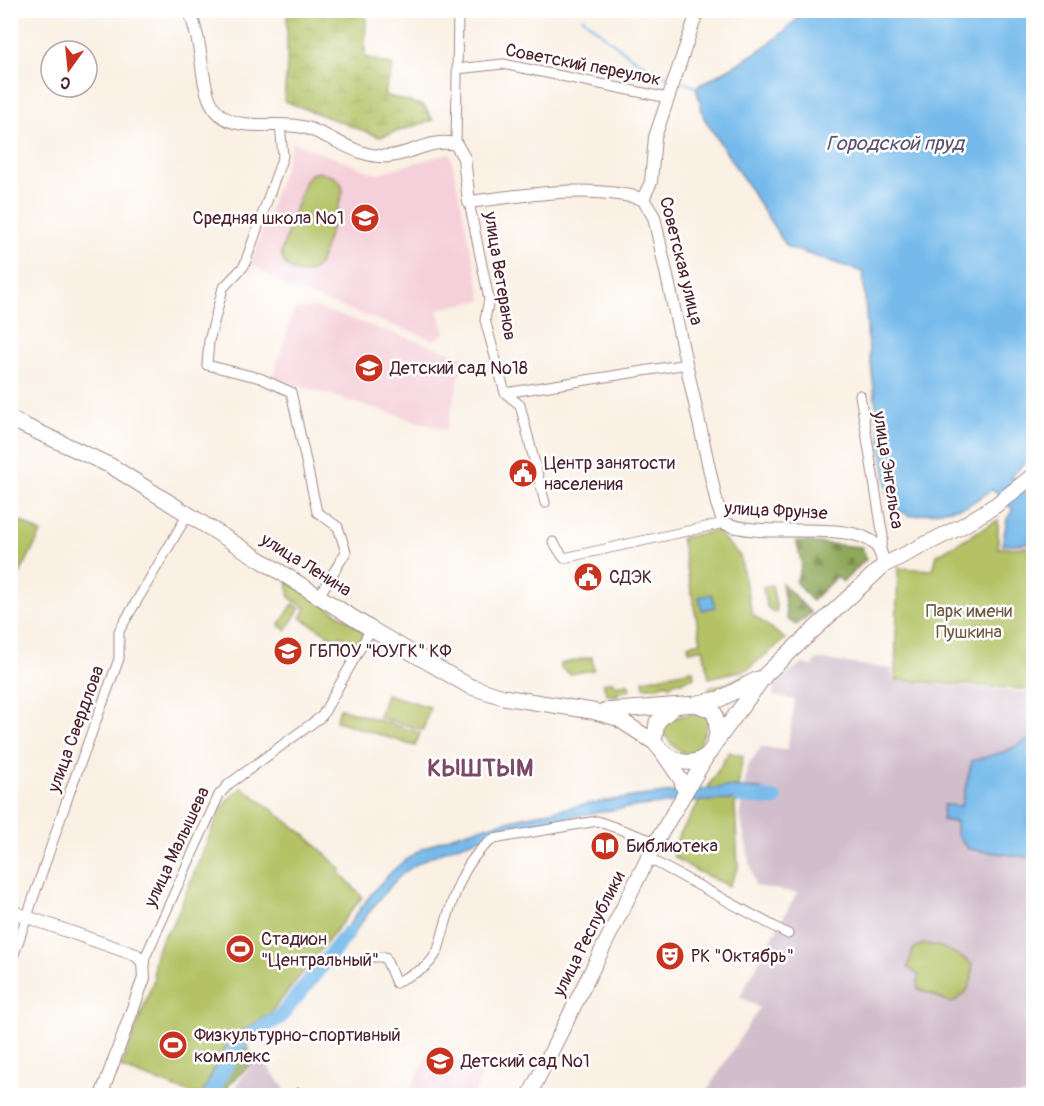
<svg xmlns="http://www.w3.org/2000/svg" width="1044" height="1106" viewBox="0 0 1044 1106" font-family="Pangolin,sans-serif">
	<style>
		.built { fill: #f5cfd9 }
		.industrial { fill: #d1bdcb }
		.green { fill: #b4c265; stroke: #7f7048; stroke-width: 1.5 }
		.forest { fill: url(#forest-firs); stroke: #6c6442; stroke-width: 1.5 }
		.wetland { fill: url(#wetland-marsh); stroke: #7f7048; stroke-width: 1.5 }
		.water { fill: #74baeb; stroke: #5f6c8b; stroke-width: 1.5 }
		.lines { fill: none; stroke-linecap: round; stroke-linejoin: round }
		.stream { stroke: #74baeb; stroke-width: 2 }
		.river { stroke: #74baeb; stroke-width: 15 }
		.minor-casing { stroke: #a28887; stroke-width: 11 }
		.tertiary-casing { stroke: #a28887; stroke-width: 14 }
		.secondary-casing { stroke: #a28887; stroke-width: 16 }
		.primary-casing { stroke: #a28887; stroke-width: 17 }
		.minor { stroke: #fff; stroke-width: 9 }
		.tertiary { stroke: #fff; stroke-width: 12 }
		.secondary { stroke: #fff; stroke-width: 14 }
		.primary { stroke: #fff; stroke-width: 15 }
		.labels { text-anchor: middle; dominant-baseline: central; stroke-width: 5; stroke-linejoin: round; paint-order: stroke }
		.street-label { font-size: 18px; fill: #4a1f2b; stroke: #fff }
		.poi-label { font-size: 18px; fill: #4a1f2b; stroke: #fff; text-anchor: start }
		.park-label { font-size: 18px; fill: #6f583f; stroke: #fff }
		.water-label { font-size: 20px; font-style: italic; fill: #59556e; stroke: #fff }
		.district-label { font-size: 24px; font-weight: bold; letter-spacing: 1.5px; fill: #7a4a68; stroke: #fff }
	</style>
	<defs>
		<pattern id="forest-firs" width="22" height="20" patternUnits="userSpaceOnUse" patternTransform="scale(1.5)"><rect width="22" height="20" fill="#8fa85a"/><path d="M5 1l3.5 6h-7zM16 11l3.5 6h-7z" fill="#77884b"/></pattern>
		<pattern id="wetland-marsh" width="20" height="14" patternUnits="userSpaceOnUse" patternTransform="scale(1.5)"><rect width="20" height="14" fill="#b4c265"/><path d="M1 5h8M5 5V1M11 12h8M15 12V8" fill="none" stroke="#9ca658"/></pattern>
	</defs>
	<rect width="100%" height="100%" fill="#fff"/>
	<filter id="ink" filterUnits="userSpaceOnUse"><feTurbulence type="fractalNoise" baseFrequency=".0167" numOctaves="2"/><feDisplacementMap in="SourceGraphic" scale="12" xChannelSelector="R" yChannelSelector="G"/><feConvolveMatrix kernelMatrix="1 2 1 2 8 2 1 2 1" color-interpolation-filters="sRGB"/></filter>
	<filter id="wash" filterUnits="userSpaceOnUse"><feTurbulence type="fractalNoise" baseFrequency=".008" numOctaves="4" result="noise"/><feDisplacementMap in="SourceGraphic" scale="24" xChannelSelector="R" yChannelSelector="G"/><feGaussianBlur stdDeviation="1.35" result="paint"/><feColorMatrix in="noise" values="0 0 0 0 0 0 0 0 0 0 0 0 0 0 0 0 0 1.4 0 .05"/><feComposite in="paint" operator="in"/></filter>
	<g filter="url(#wash)">
		<rect width="100%" height="100%" fill="#faf0e3"/>
		<path class="built" d="M293,142l83,32 74,-21 32,147 -44,9 7,25 -11,6 -149,-53 -34,-24z
			M314,307l151,50 -19,73 -173,-52 21,-68z
			M430,1049l54,25 -11,21h-65z"/>
		<path class="industrial" d="M816,659l76,10 1,12 140,12v45l-27,13 -34,10 -16,61 12,27 65,9v237l-329,1 55,-88 -19,-12 57,-103 -42,-7 -15,-71 7,-48 14,-20 26,3 8,-50 -22,-4 1,-12 27,-20 12,2z
			M259,1055l30,40h-56l4,-11z"/>
		<path class="green" d="M319,172c13,4 23,5 24,20l-24,73c-16,15 -34,8 -38,-13l24,-72 6,-6z
			M998,520v28l35,-1v143l-138,-10 3,-112 35,2 4,-15z
			M20,521l21,12 -23,44 -7,-4v-34z
			M719,530l2,6 19,20 12,58 33,25 -37,30 -39,9 -6,-30 -14,3 -1,-6 13,-3 -20,-104z
			M287,581l75,48 2,5 -6,12 -18,-11 -3,5 -36,-22 5,-10 -16,-10z
			M772,585l5,26 -2,2 -8,-6 -4,-20z
			M293,604l7,4 -14,22 -7,-5z
			M592,657l2,13 -24,4 -9,-6 -1,-4z
			M693,670l1,7 -12,5 -6,-1 -6,4 -5,-2 -7,4h-14l-1,-7z
			M746,674l-11,14 -25,6 -1,-7 20,-4z
			M614,681l1,5 13,-3 2,7 -13,3 1,3 -11,-1 -4,-12z
			M386,694l44,13 -7,23 -44,-13z
			M340,708l80,25 -5,13 -79,-25z
			M701,712l8,8 -12,32c-18,7 -26,-9 -36,-22l5,-11z
			M729,752l14,4 -8,50 3,62 -9,18 -34,-16 -22,-14 4,-17z
			M242,787l63,48 36,34 -2,2 23,26 -92,117 -29,18 -17,17 -22,46h-6l-75,-27 33,-89c-2,-15 4,-43 18,-52l46,-112 9,-15z
			M923,944c19,1 34,10 49,20 2,19 -4,30 -21,39l-34,-15 2,-13 -11,-7 5,-19z"/>
		<path class="forest" d="M796,541l66,6 4,12 -23,23 -6,-6 -25,25 -16,-19 6,-18z
			M782,583l29,30 -15,12 -9,-6z
			M241,1032l13,29 -25,24 -3,10h-24l22,-46z"/>
		<path class="wetland" d="M287,11h79l-1,46 28,9 -9,29 40,11 9,14 -53,17 -96,-36 3,-37z"/>
		<path class="water" d="M802,11h231v445l-22,20 22,25v42l-31,2 5,-26 6,-9 -20,-21 -26,17 -56,10 -13,-6 -10,-13 -20,-155 -5,-70 -76,-25 -83,-129 -8,-31c30,-16 90,-48 106,-76z
			M712,594l3,13 -13,3 -3,-13z
			M1033,738v120l-65,-9 -12,-15v-12l-14,-2 2,-15 17,1 11,-45 34,-10z
			M726,787l35,2 -3,12c-83,-6 -280,22 -349,68 -21,14 -54,63 -70,84l-5,-7c21,-30 41,-62 70,-85 27,-21 59,-29 92,-37 75,-20 152,-31 230,-37z"/>
		<g class="lines">
			<path class="stream" d="M582,17c28,24 54,47 89,61
				M679,81l17,6"/>
			<path class="river" d="M739,796l36,3
				M210,1096l27,-53 43,-26 68,-84"/>
		</g>
	</g>
	<g filter="url(#ink)">
		<g class="lines">
			<g class="minor-casing">
				<path id="minor" d="M457,69l46,-5 165,34
					M280,125l3,31 -39,110 -21,22 -14,53 -2,24 53,13 31,14 26,120 21,15 8,25 -27,44
					M456,144l2,-134
					M469,202l20,97 -4,21 20,73 15,12 25,98
					M505,393l182,-29
					M860,395l23,142 -3,14
					M553,542l11,16 160,-35
					M648,858l140,76
					M370,957h15l11,26c20,-13 30,-10 42,-33 11,-37 21,-90 56,-111l103,-18 59,21
					M143,962l76,-167 10,-11 93,-68 49,-87
					M10,966l60,-175 49,-132v-28l69,-117
					M298,1093l2,3"/>
			</g>
			<g class="tertiary-casing">
				<path id="tertiary" d="M190,10c3,12 7,24 9,36 6,32 3,74 45,78 21,3 43,-2 63,4 27,9 53,31 82,28 23,-2 43,-18 67,-12l8,14 5,44c57,-7 118,-18 174,-3
					M643,199l11,18 63,287 7,19c39,17 123,-4 151,21 6,6 7,13 9,21
					M643,199l8,-17 4,-45 43,-127
					M10,911l126,44 7,7 1,16 -43,118"/>
			</g>
			<g class="secondary-casing">
				<path id="secondary" d="M661,751l20,29 3,10
					M529,1096l127,-254 51,-86"/>
			</g>
			<g class="primary-casing">
				<path id="primary" d="M10,419l101,47 260,163 98,57 34,11 89,14 25,7 37,24
					M698,703l22,-4 38,-20
					M604,711l92,-7 18,8c15,46 -30,70 -60,30l3,-20 17,-15
					M715,743l51,-69 118,-109 78,-39 34,-21 38,-30"/>
			</g>
			<use href="#minor" class="minor"/>
			<use href="#tertiary" class="tertiary"/>
			<use href="#secondary" class="secondary"/>
			<use href="#primary" class="primary"/>
		</g>
	</g>
	<defs>
		<g id="school-disc" transform="scale(1.5)"><circle r="9.5" fill="#c8321e" stroke="#fff"/><path d="M0-5L7-2L0 1L-7-2ZM-4 1L0 2.5L4 1V4Q0 6-4 4Z" fill="#fff"/></g>
		<g id="civic-disc" transform="scale(1.5)"><circle r="9.5" fill="#c8321e" stroke="#fff"/><path d="M-.6-6.5H3V-4.5H.6V-3L4-1V1h2V6H-6V1h2V-1L-.6-3ZM-1.2 2.5V6h2.4V2.5Z" fill="#fff"/></g>
		<g id="university-disc" transform="scale(1.5)"><circle r="9.5" fill="#c8321e" stroke="#fff"/><path d="M0-5L7-2L0 1L-7-2ZM-4 1L0 2.5L4 1V4Q0 6-4 4Z" fill="#fff"/></g>
		<g id="library-disc" transform="scale(1.5)"><circle r="9.5" fill="#c8321e" stroke="#fff"/><path d="M-6-4Q-3-5.5-.7-3.5V5Q-3 3-6 4ZM6-4Q3-5.5 .7-3.5V5Q3 3 6 4Z" fill="#fff"/></g>
		<g id="stadium-disc" transform="scale(1.5)"><circle r="9.5" fill="#c8321e" stroke="#fff"/><path d="M0-5a6.5 5 0 1 0 0 10a6.5 5 0 1 0 0-10ZM-3.5-1.8h7v3.6h-7Z" fill="#fff"/></g>
		<g id="theatre-disc" transform="scale(1.5)"><circle r="9.5" fill="#c8321e" stroke="#fff"/><path d="M-5-5.5Q0-4 5-5.5V0Q5 5 0 6Q-5 5-5 0ZM-3.3-2.5H-1v1.5H-3.3ZM1-2.5H3.3v1.5H1ZM-2.8 1Q0 5.5 2.8 1Z" fill="#fff"/></g>
	</defs>
	<g fill-rule="evenodd">
		<use href="#school-disc" x="365" y="218"/>
		<use href="#school-disc" x="369" y="368"/>
		<use href="#civic-disc" x="523" y="473"/>
		<use href="#civic-disc" x="588" y="577"/>
		<use href="#university-disc" x="288" y="651"/>
		<use href="#library-disc" x="605" y="846"/>
		<use href="#stadium-disc" x="240" y="949"/>
		<use href="#theatre-disc" x="670" y="956"/>
		<use href="#stadium-disc" x="173" y="1045"/>
		<use href="#school-disc" x="440" y="1061"/>
	</g>
	<g class="labels">
		<g class="street-label">
			<text transform="translate(583 65) rotate(11)">Советский переулок</text>
			<text transform="translate(681 261) rotate(76)">Советская улица</text>
			<text transform="translate(500 276) rotate(81)">улица Ветеранов</text>
			<text transform="translate(888 470) rotate(81)">улица Энгельса</text>
			<text transform="translate(776 511) rotate(3)">улица Фрунзе</text>
			<text transform="translate(306 565) rotate(32)">улица Ленина</text>
			<text transform="translate(76 729) rotate(-70)">улица Свердлова</text>
			<text transform="translate(177 847) rotate(-65)">улица Малышева</text>
			<text transform="translate(589 934) rotate(-63)">улица Республики</text>
		</g>
		<g class="poi-label">
			<text x="344" y="218" text-anchor="end">Средняя школа №1</text>
			<text x="390" y="368">Детский сад №18</text>
			<text x="544" y="463">Центр занятости<tspan x="544" dy="21">населения</tspan></text>
			<text x="609" y="577">СДЭК</text>
			<text x="309" y="651">ГБПОУ "ЮУГК" КФ</text>
			<text x="626" y="846">Библиотека</text>
			<text x="261" y="939">Стадион<tspan x="261" dy="21">"Центральный"</tspan></text>
			<text x="691" y="956">РК "Октябрь"</text>
			<text x="194" y="1035">Физкультурно-спортивный<tspan x="194" dy="21">комплекс</tspan></text>
			<text x="461" y="1061">Детский сад №1</text>
		</g>
		<g class="park-label">
			<text x="969" y="611">Парк имени<tspan x="969" dy="21">Пушкина</tspan></text>
		</g>
		<g class="water-label">
			<text x="895" y="143">Городской пруд</text>
		</g>
		<g class="district-label">
			<text x="481" y="768">КЫШТЫМ</text>
		</g>
	</g>
	<rect width="1044" height="1106" fill="none" stroke="#fff" stroke-width="36"/>
	<g transform="translate(69 69) rotate(195)"><circle r="28" fill="#ffffff" stroke="#b7a5aa" stroke-width="1.5"/>
	<path d="M0-4.5L10 22L0 15L-10 22Z" fill="#c8321e"/>
	<text y="-9" font-size="16" font-weight="bold" text-anchor="middle" fill="#4a1f2b">С</text>
	</g>
</svg>
